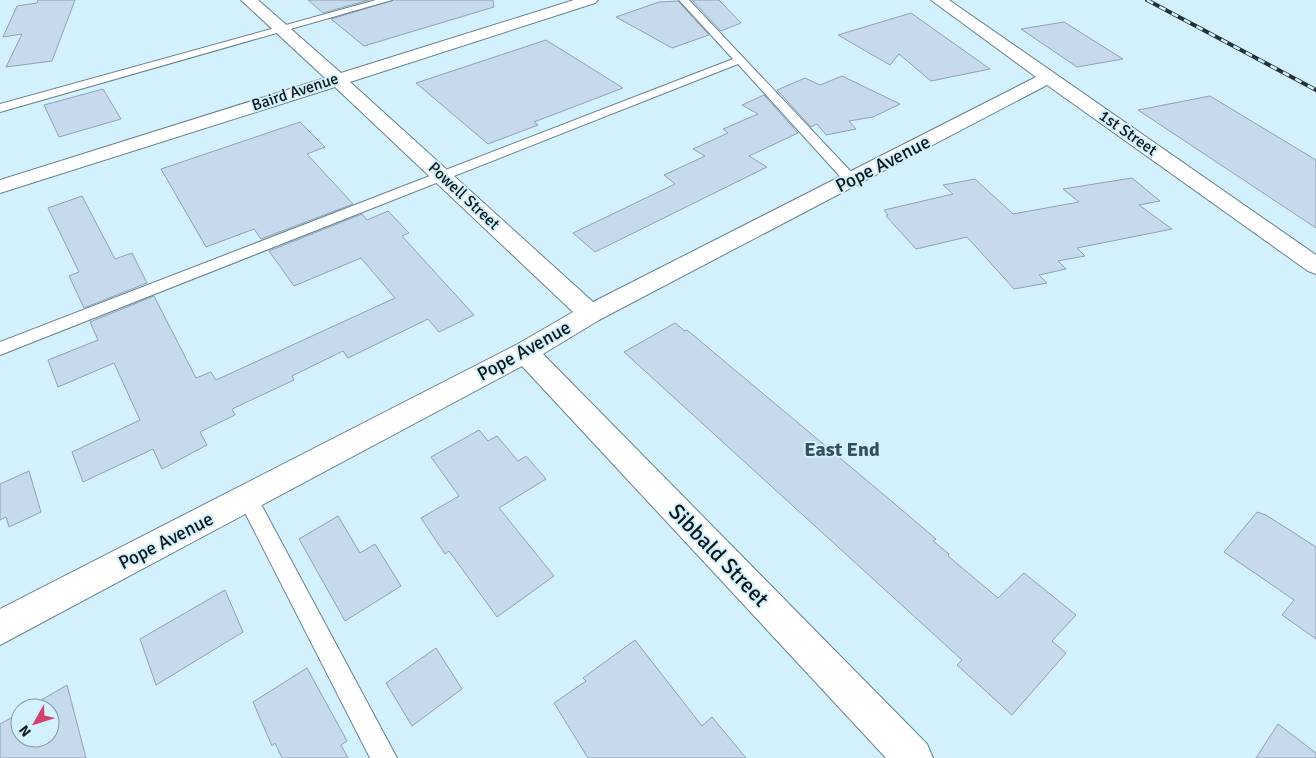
<svg xmlns="http://www.w3.org/2000/svg" width="1316" height="758" viewBox="0 0 1316 758" font-family="Signika,sans-serif">
	<style>
		.building { fill: #c6d9ed; stroke: #8fa1b5 }
		.lines { fill: none; stroke-linecap: round; stroke-linejoin: round }
		.lane-casing { stroke: #66828c; stroke-width: 2 }
		.street-casing { stroke: #66828c; stroke-width: 2 }
		.lane { fill: #fff; fill-rule: evenodd }
		.street { fill: #fff; fill-rule: evenodd }
		.rail-casing { stroke: #243237; stroke-width: 4 }
		.rail { stroke: #d3f1fc; stroke-width: 2.5; stroke-dasharray: 7; stroke-linecap: butt }
		.labels { text-anchor: middle; dominant-baseline: central; stroke-width: 4; stroke-linejoin: round; paint-order: stroke }
		.far-street-label { font-size: 16px; fill: #0d181c; stroke: #d3f1fc }
		.street-label { font-size: 19px; fill: #0d181c; stroke: #d3f1fc }
		.neighbourhood-label { font-size: 20px; font-weight: bold; fill: #37515a; stroke: #d3f1fc }
		.near-street-label { font-size: 22px; fill: #0d181c; stroke: #d3f1fc }
	</style>
	<rect width="100%" height="100%" fill="#d3f1fc"/>
	<path class="building" d="M38,0h37l-23,61 -46,6 16,-33 -19,3 14,-31 20,-3z
		M308,0h61l-46,13z
		M394,0h99l1,7 -130,39 -33,-27z
		M692,0h27l22,23 -20,8z
		M678,1l31,34 -37,13 -56,-31 43,-15z
		M911,13l79,56 -59,12 -32,-27 -9,11 -52,-30z
		M1064,22l59,37 -46,8 -56,-38z
		M546,40l77,48 -89,34 4,3 -50,19 -72,-61z
		M842,76l58,28 -27,13 -24,4 7,8 -30,6 -9,-11 -6,3 -34,-37 28,-12 15,7z
		M103,89l18,30 -62,18 -15,-32z
		M764,95l34,38 -49,23 18,11 -172,85 -22,-19 102,-49 -11,-9 41,-19 -12,-7 35,-16 -5,-4 35,-15 -16,-9z
		M1210,96l106,64v68l-178,-118z
		M300,122l25,25 -18,7 46,50 -92,35 -7,-10 -48,18 -45,-78z
		M1132,178l28,23 -21,4 33,24 -95,19 8,8 -27,5 8,8 -27,6 8,8 -33,6 -47,-52 -51,12 -30,-33 2,-1 -4,-5 69,-16 -10,-9 32,-6 38,35 66,-12 -16,-13z
		M82,196l33,63 17,-6 15,30 -63,25 -15,-32 10,-4 -31,-64z
		M388,211l21,22 -7,3 72,79 -35,17 -11,-13 -80,39 -5,-7 -51,25 2,4 -62,29 3,6 -35,17 7,13 -45,24 -9,-20 -70,33 -11,-30 68,-32 -26,-57 -56,24 -10,-27 50,-20 -8,-18 64,-26 42,82 15,-6 5,8 179,-82 -34,-40 -67,28 -25,-35 93,-37 5,6z
		M675,323l10,8 2,-1 202,169 47,40 -3,2 16,13 -1,2 50,42 26,-25 52,42 -24,26 14,12 -54,62 -55,-50 5,-5 -338,-308z
		M479,430l9,11 9,-5 21,25 8,-5 20,23 -47,29 55,68 -57,41 -48,-66 -4,3 -24,-36 38,-22 -28,-39z
		M29,471l12,41 -32,15 -3,-10 -6,3v-36z
		M1257,512l9,3 50,32v92l-34,-24 12,-15 -70,-48z
		M338,516l22,37 15,-9 26,42 -56,35 -46,-82z
		M225,590l18,42 -87,53 -16,-46z
		M635,640l67,86 10,-9 34,41h-158l-34,-55 32,-22 -3,-3z
		M436,648l26,41 -50,37 -26,-43z
		M307,668l40,73 -6,4 7,13h-66l-7,-15 -3,3 -19,-44z
		M67,685l19,73h-86v-34l20,-11v25h30v-30h-22z
		M1278,724l38,29v5h-60z"/>
	<g class="lines">
		<g class="lane-casing">
			<path id="lane" d="M376,0h16l-392,112v-8z
				M679,0h10l167,177 2,3 -2,3h-10l-108,-119 -738,291v-13l733,-283z
				M248,491l7,2 142,265h-27l-132,-259 3,-6z"/>
		</g>
		<g class="street-casing">
			<path id="street" d="M241,0h17l83,73 233,-73h24l-3,3 -245,79 243,220 443,-225 -105,-77h18l367,255v19l-8,-3 -261,-186 -448,235 -56,34 384,390 6,14h-47l-364,-392 -522,279v-36l516,-264 57,-33 -238,-225 -335,106v-13l325,-102z"/>
		</g>
		<use href="#lane" class="lane"/>
		<use href="#street" class="street"/>
		<g class="rail-casing">
			<path id="rail" d="M1147,0l169,90"/>
		</g>
		<use href="#rail" class="rail"/>
	</g>
	<g class="labels">
		<g class="far-street-label">
			<text transform="translate(295 92) rotate(-18)">Baird Avenue</text>
			<text transform="translate(1128 133) rotate(35)">1st Street</text>
			<text transform="translate(464 196) rotate(43)">Powell Street</text>
		</g>
		<g class="street-label">
			<text transform="translate(883 164) rotate(-27)">Pope Avenue</text>
			<text transform="translate(524 351) rotate(-29)">Pope Avenue</text>
			<text transform="translate(166 541) rotate(-27)">Pope Avenue</text>
		</g>
		<g class="neighbourhood-label">
			<text x="842" y="449">East End</text>
		</g>
		<g class="near-street-label">
			<text transform="translate(719 555) rotate(46)">Sibbald Street</text>
		</g>
	</g>
	<g transform="translate(35 723) rotate(231)"><circle r="24" fill="#d3f1fc" stroke="#849aa2"/>
	<path d="M0-4L9 19L0 12L-9 19Z" fill="#d0426d"/>
	<text y="-8" font-size="14" font-weight="bold" text-anchor="middle" fill="#0d181c">N</text>
	</g>
</svg>
